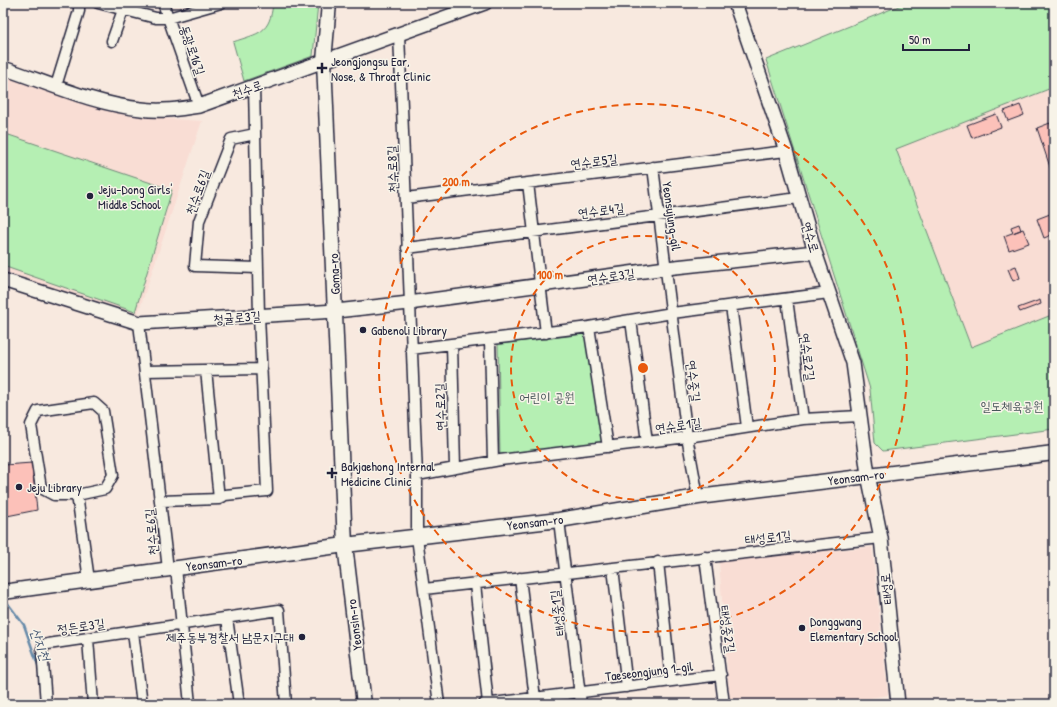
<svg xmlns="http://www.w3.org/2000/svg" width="1057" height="707" viewBox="0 0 1057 707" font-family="'Patrick Hand','Poor Story',sans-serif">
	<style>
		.built { fill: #f9ddd4 }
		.green { fill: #b5efb3; stroke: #6c8877 }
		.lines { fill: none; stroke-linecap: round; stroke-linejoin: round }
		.stream { stroke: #668aa9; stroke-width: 2.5 }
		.building { fill: #fcc1b9; stroke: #22223b }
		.minor-casing { stroke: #22223b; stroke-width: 13 }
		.tertiary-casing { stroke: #22223b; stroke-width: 16 }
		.secondary-casing { stroke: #22223b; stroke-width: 17 }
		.minor { stroke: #f7f3e8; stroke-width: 10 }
		.tertiary { stroke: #f7f3e8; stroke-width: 13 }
		.secondary { stroke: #f7f3e8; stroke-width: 14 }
		.ring { fill: none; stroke: #e8590c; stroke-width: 2; stroke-dasharray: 7 5 }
		.poi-dot { fill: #22223b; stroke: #f7f3e8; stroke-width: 1.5 }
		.labels { text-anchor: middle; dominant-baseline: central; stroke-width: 3; stroke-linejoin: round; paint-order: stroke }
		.street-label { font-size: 13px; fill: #22223b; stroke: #f7f3e8 }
		.poi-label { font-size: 13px; fill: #22223b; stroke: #f7f3e8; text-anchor: start }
		.park-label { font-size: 13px; fill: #475559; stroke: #f7f3e8 }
		.water-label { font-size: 14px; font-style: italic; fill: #445672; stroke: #f7f3e8 }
		.centre { fill: #e8590c; stroke: #f7f3e8; stroke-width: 2 }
		.ring-label { font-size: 12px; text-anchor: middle; font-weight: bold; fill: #e8590c; stroke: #f7f3e8; stroke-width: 3; stroke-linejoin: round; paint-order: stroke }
	</style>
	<rect width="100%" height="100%" fill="#f8e9df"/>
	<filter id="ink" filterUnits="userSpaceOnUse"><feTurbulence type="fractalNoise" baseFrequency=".025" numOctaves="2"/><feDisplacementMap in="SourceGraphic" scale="8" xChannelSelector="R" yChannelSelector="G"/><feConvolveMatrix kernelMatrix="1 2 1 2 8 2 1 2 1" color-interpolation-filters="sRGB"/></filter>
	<g filter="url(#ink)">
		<path class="built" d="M3,74l126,42 73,5 -65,196 -134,-46z
			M1054,87v227l-83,33 -75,-199z
			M872,547l16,148 -54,9h-104l-11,-143z"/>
		<path class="green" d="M273,3h45l-5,53 -69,25 -11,-39c26,-9 37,-8 40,-39z
			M906,3h147l1,3v81l-158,62 75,198 83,-33v115l-171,22 -8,-8 -5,-54 -104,-329z
			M3,133l169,57 -37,122 -132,-46z
			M586,334l17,109 -103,13 -2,-112z"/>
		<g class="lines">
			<path class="stream" d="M3,597l21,28 15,43"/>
		</g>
		<path class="building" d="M1020,105l4,10 -16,6 -4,-10z
			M996,114l5,13 -29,11 -5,-13z
			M1050,123l4,11v38l-2,1 -15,-45z
			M1050,214l4,11v9l-10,4 -7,-19z
			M1019,224l2,6 -8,3 -2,-6z
			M1023,229l6,14 -20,7 -5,-14z
			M1016,266l4,12 -7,3 -5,-12z
			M1040,300l1,4 -21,8 -2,-4z
			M3,457l1,8 28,-2 5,47 -30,6v-8l-4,1z"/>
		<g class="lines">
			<g class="minor-casing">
				<path id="minor" d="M98,3l58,15h12l53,-15
					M163,3l36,103
					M399,34l18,441v62l22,167
					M112,41l11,-31
					M56,86l23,-75v-8
					M255,134l-24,5 -32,82 -4,45 63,2
					M653,167l34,270 11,60
					M528,183l18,150
					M406,198l380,-47
					M407,248l392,-50
					M787,299l16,120
					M731,306l16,121
					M631,320l16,122
					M139,323l29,246
					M589,327l83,-14 157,-20
					M490,340l3,121
					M452,344l3,124
					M411,349l178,-22 19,120
					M206,370l13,129
					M145,371l117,-2
					M417,475l83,-15 187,-23 116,-18 57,-3
					M77,495h-23l-13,-7 -10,-63 7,-14 56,-8 9,8 10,64 -8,14 -28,6 12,85
					M161,501l58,-2 6,-4 42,-4 -8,-175 -5,-230
					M559,520l22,184
					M705,557l19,147
					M658,562l13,119
					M176,568l14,136
					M613,568l14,119
					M520,578l15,120
					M475,584l13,119
					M424,589l457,-51
					M227,618l12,86
					M133,632l9,72
					M88,639l5,65
					M46,704l-4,-55 2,-4 4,-1 231,-34 7,94
					M484,704l237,-29"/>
			</g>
			<g class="tertiary-casing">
				<path id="tertiary" d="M735,3l51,148 29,101 38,111 15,112 13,63 17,166
					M3,68c45,15 91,36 138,41 19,3 39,0 58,-3l286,-103
					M3,280l136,43 197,-12 73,-8 257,-35 149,-16"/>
			</g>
			<g class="secondary-casing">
				<path id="secondary" d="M329,3l-5,58 21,484 19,159
					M3,592l342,-47 214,-25 139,-23 356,-44"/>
			</g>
			<use href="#minor" class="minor"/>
			<use href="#tertiary" class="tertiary"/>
			<use href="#secondary" class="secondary"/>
		</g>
	</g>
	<g class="ring">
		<circle cx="643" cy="368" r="132"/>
		<circle cx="643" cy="368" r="264"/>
	</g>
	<g class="poi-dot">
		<path d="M320 62h4v4h4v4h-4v4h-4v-4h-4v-4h4z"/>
		<circle cx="90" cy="196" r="4"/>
		<circle cx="363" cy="330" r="4"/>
		<path d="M330 467h4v4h4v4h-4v4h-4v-4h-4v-4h4z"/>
		<circle cx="19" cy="487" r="4"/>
		<circle cx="802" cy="628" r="4"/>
		<circle cx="302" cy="637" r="4"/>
	</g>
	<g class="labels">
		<g class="street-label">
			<text transform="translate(193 50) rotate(71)">동광로16길</text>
			<text transform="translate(247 89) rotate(-20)">천수로</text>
			<text transform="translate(594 161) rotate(-7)">연수로5길</text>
			<text transform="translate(392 169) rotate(-92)">천수로8길</text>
			<text transform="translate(197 192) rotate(-70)">천수로6길</text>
			<text transform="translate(601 210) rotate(-7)">연수로4길</text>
			<text transform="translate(672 216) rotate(82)">Yeonsujung-gil</text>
			<text transform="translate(811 237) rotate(73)">연수로</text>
			<text transform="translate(334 274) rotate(-93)">Goma-ro</text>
			<text transform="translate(611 276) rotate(-8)">연수로3길</text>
			<text transform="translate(237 317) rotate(-4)">청귤로3길</text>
			<text transform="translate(808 357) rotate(83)">연수로2길</text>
			<text transform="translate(694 381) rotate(83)">연수중길</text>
			<text transform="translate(440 407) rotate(-92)">연수로2길</text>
			<text transform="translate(678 425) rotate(-8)">연수로1길</text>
			<text transform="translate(856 477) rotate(-7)">Yeonsam-ro</text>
			<text transform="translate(535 522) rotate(-7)">Yeonsam-ro</text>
			<text transform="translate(151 532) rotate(-95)">천수로6길</text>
			<text transform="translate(768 537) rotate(-6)">태성로1길</text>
			<text transform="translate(214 563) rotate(-7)">Yeonsam-ro</text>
			<text transform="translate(886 589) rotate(-96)">태성로</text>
			<text transform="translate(557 613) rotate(-97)">태성중1길</text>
			<text transform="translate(354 625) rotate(-97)">Yeonsin-ro</text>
			<text transform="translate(81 626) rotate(-8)">정든로3길</text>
			<text transform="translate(728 629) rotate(82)">태성중2길</text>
			<text transform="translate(649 671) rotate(-7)">Taeseongjung 1-gil</text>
		</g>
		<g class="poi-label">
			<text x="331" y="61">Jeongjongsu Ear,<tspan x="331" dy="15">Nose, &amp; Throat Clinic</tspan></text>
			<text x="98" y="189">Jeju-Dong Girls'<tspan x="98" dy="15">Middle School</tspan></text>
			<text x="371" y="330">Gabenoli Library</text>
			<text x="341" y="466">Bakjaehong Internal<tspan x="341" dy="15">Medicine Clinic</tspan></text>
			<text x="27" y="487">Jeju Library</text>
			<text x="810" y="621">Donggwang<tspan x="810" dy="15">Elementary School</tspan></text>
			<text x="294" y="637" text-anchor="end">제주동부경찰서 남문지구대</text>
		</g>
		<g class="park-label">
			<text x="547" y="397">어린이 공원</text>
			<text x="1012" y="406">일도체육공원</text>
		</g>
		<g class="water-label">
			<text transform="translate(41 644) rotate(70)">산지천</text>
		</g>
	</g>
	<circle cx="643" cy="368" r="6" class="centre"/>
	<g class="ring-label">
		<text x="456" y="186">200 m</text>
		<text x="550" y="279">100 m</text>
	</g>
	<rect width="1057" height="707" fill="none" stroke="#f7f3e8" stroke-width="16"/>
	<rect x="8" y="8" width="1041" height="691" fill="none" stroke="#22223b" stroke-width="1.5" filter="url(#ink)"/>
	<path d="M903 44v6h66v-6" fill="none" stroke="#22223b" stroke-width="2"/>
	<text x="909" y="44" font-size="12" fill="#22223b" stroke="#f7f3e8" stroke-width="3" paint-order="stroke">50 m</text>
</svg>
